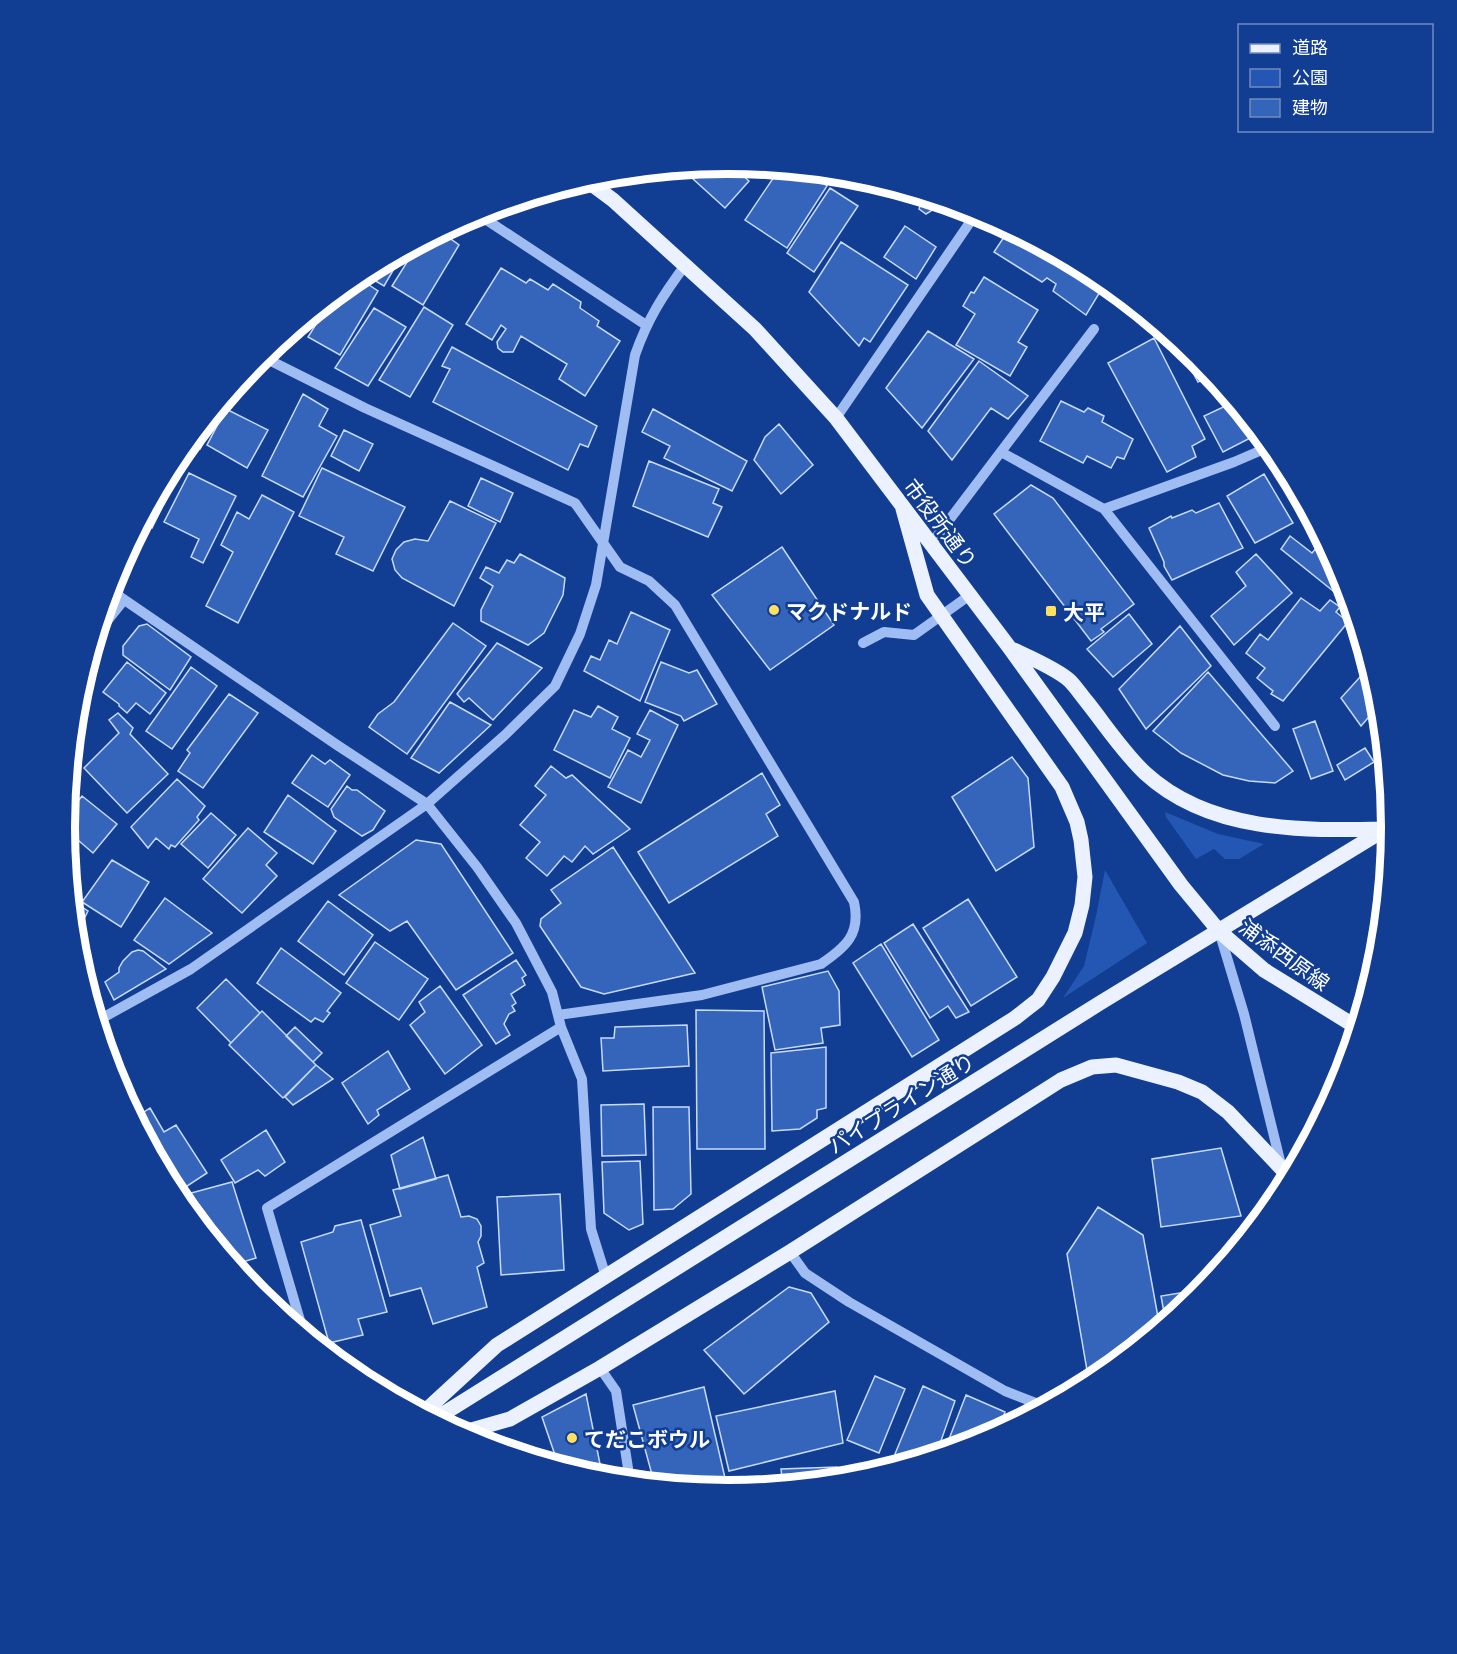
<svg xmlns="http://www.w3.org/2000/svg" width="1457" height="1654" viewBox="0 0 1457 1654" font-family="'Exo 2','Noto Sans JP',sans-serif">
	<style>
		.green { fill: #2357b3 }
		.building { fill: #3565bb; stroke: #c7dafd; stroke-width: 1.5 }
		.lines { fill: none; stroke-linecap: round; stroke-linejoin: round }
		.minor { stroke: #9fbdf3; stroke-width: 10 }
		.major { stroke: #ebf1ff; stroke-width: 15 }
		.poi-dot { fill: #ffe061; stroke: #113e93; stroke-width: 2 }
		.labels { text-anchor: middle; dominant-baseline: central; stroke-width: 5; stroke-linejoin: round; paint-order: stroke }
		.street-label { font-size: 21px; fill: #fff; stroke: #113e93 }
		.poi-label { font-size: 21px; font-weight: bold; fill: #fff; stroke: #113e93; text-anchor: start }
		.rim { fill: none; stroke: #fff; stroke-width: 8 }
	</style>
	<rect width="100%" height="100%" fill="#113e93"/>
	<path class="green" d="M1165,812l53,22 46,10 -25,15h-14l-11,-10 -18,10 -30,-42z
		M1105,870l42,73 -84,55 21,-32 12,-50z"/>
	<path class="building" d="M729,163l16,2 -6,7 10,9 -24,27 -44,-40z
		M780,168l34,3 -2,3 15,12 -40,62 -42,-28z
		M830,188l28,18 -44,66 -27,-19z
		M920,195l35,10 -5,8 -15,-9 -4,7 -5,3 -7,-5 4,-12z
		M905,226l31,21 -20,32 -32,-22z
		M1010,228l88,47 8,7 -20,33 -33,-24 3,-7 -9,-6 -5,4 -48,-30z
		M434,235l9,6 5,-4 11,8 -36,60 -31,-19 27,-43z
		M841,242l67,43 -38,57 -6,-4 -5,8 -50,-54z
		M405,250l-21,36 -22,-13z
		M501,268l25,15 4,-4 18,11 5,-6 28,18 -1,6 19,13 -2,5 23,15 -35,55 -26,-17 8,-15 -46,-28 -8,16h-10l-5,-4 -1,-6 9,-13 -5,-4 -9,15 -26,-16z
		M357,277l21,14 -38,64 -32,-18 25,-40z
		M984,277l54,33 -20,32 9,5 -17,29 -54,-31 19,-31 -12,-8 8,-14 3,1z
		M424,307l29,18 -43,72 -31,-17z
		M374,308l32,19 -38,59 -33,-18z
		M928,331l46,28 -52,69 -36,-40z
		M1154,338l51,101 -13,7 4,11 -29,15 -59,-109z
		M1181,343l17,15 14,17 -14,7 -20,-37z
		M452,347l145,79 -9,21 -8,-3 -12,26 -135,-68 17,-33 -8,-3z
		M979,361l49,35 -20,23 -17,-11 -39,52 -24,-29z
		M303,394l25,15 -9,17 18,10 -34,61 -41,-21z
		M1061,401l23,11 4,-4 16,8 -2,6 31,17 -9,20 -7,-2 -6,11 -24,-12 -4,7 -43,-22z
		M1234,402l26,31 -37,19 -19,-36z
		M226,409l42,21 -21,38 -40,-23z
		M653,409l94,52 -15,30 -68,-33 6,-12 -28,-14z
		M206,422l7,3 -13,24 -12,-5z
		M779,424l34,41 -32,29 -27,-34 11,-23z
		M344,430l29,14 -14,27 -28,-15z
		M180,453l7,4 -35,71 -10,-5z
		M649,461l70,28 -6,14 9,4 -14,30 -75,-31z
		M322,468l83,39 -32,64 -37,-17 8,-17 -45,-21z
		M1288,472l20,37 -23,-35z
		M189,473l47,23 -33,67 -12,-6 8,-18 -35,-17z
		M1264,474l29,49 -38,20 -28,-47z
		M481,478l32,15 -13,29 -32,-16z
		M1031,485l22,13 81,106 -33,25 3,3 -13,9 -97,-127z
		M262,495l32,17 -56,111 -32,-17 27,-54 -12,-7 16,-33 12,7z
		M450,501l46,22 -42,83 -52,-28 -7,-8 -3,-11 4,-9 8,-8 11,-3 13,2z
		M1219,503l24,45 -71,32 -8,-14v-4l-15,-34 22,-12 1,2 20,-8 4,3z
		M1290,536l22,17 12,-14 18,34 8,27 -2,3 -67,-54z
		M782,547l52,78 -64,45 -58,-75z
		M520,554l45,24 -2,17 -19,38 -16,12 -47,-24v-11l12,-24 -13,-8 6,-11 13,6 8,-13 7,3z
		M1256,554l36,39 -58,52 -23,-29 35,-30 -10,-14z
		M1301,598l19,13 10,-11 10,7 -4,5 12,10 -65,79 -12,-7 2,-3 -16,-13 8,-10 -19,-15 14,-19 8,6z
		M631,612l39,18 -30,71 -56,-30 7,-15 9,4 9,-20 8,4z
		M1129,614l23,30 -39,33 -26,-28z
		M453,623l33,23 -79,108 -38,-27 9,-13 16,-12z
		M147,624l44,33 -21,33 -47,-35v-9l16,-20z
		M1180,626l31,40 -65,63 -27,-40z
		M497,643l45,25 -49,52 -24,-22 -5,4 -7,-8z
		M127,662l39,31 -16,21 -14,-11 -9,10 -8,-7v-2l-16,-12z
		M661,662l28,11 8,-3 20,34 -33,17 -3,-5 -36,-14z
		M1370,666l10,38 -19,22 -20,-28z
		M191,667l26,19 -45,63 -26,-18z
		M1208,672l85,99 -18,12 -26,-2 -26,-6 -42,-22 -28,-22z
		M229,694l29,19 -55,75 -25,-17 12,-18 -3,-3z
		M450,702l41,23 -52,48 -28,-15z
		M598,706l20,11 -6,12 18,9 -20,40 -56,-28 20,-40 17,7z
		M650,710l28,15 -37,78 -33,-16 20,-37 13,7 9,-17 -13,-6z
		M118,713l15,15 -3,6 38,40 -41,39 -43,-45 35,-35 -10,-13z
		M1315,721l18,50 -22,8 -18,-50z
		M1383,725l2,25 -13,-17z
		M1365,748l9,14 -29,18 -8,-15z
		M312,755l13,9 5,-4 20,15 -22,32 -36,-24z
		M1012,757l16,21 6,69 -38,24 -44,-74z
		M551,766l15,12 6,-3 58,54 -37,25 -8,-8 -13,16 -8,-6 -17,20 -21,-18 14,-16 -20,-17 26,-30 -11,-9z
		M762,773l18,32 -14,9 12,22 -109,67 -31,-51z
		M177,779l28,27 -8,11 2,3 -24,27 -4,-2 -2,4 -13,-11 -8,10 -17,-21z
		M69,784l10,9 -13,18z
		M347,786l5,4h5l28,21 -12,19 -11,6 -28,-19 -3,-8z
		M288,795l48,36 -23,33 -49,-32z
		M82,796l35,28 -24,29 -28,-24 1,-13z
		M211,813l25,22 -28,33 -27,-24z
		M248,828l29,25 -11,12 11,11 -35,37 -39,-34z
		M416,840l25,4 72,109 -57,37 -49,-69 -17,10 -51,-36z
		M613,847l82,126 -91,21 -23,-7 -41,-61 1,-7 20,-16 -10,-13z
		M112,860l37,22 -28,45 -39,-25z
		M165,898l47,35 -43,31 -35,-24z
		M968,899l49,78 -46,29 -48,-78z
		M328,901l45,34 -29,40 -46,-34z
		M82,907l6,4 -5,10 2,2 -9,16 -3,-23 2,1z
		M913,924l56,88 -13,6 -8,-12 -18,12 -46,-75z
		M375,942l53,37 -29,41 -53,-37z
		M881,944l58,96 -27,17 -59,-94z
		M281,948l60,45 -14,18 3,2 -7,9 -8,-4 -4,4 -54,-39z
		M138,950l5,1 23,18 -52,31 -9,-18 14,-10v-4l4,-7 9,-9z
		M516,960l10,15 -4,3 3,7 -14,9 5,9 -4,3 3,5 -6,3 -5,10 6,11 -14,9 -33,-49z
		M828,971l11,20 1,34 -19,3 2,15 -48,7 -13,-63z
		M226,979l34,34 -29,30 -34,-35z
		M440,986l42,59 -37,29 -35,-49 15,-13 -6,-10z
		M696,1010l68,1 1,138h-68z
		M262,1011l54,54 -33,33 -54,-53z
		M687,1025l2,41 -86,5 -2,-33h13l1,-11z
		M295,1027l27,26 -9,9 -27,-26z
		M826,1047v61l-9,2v8l-17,11 -28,2 -1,-78z
		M388,1051l22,38 -33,21 2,5 -11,9 -26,-41z
		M316,1065l17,14 -40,26 -8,-8z
		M644,1104l2,51 -44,1 -1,-51z
		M653,1107h36l2,87 -18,15 -19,1z
		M150,1108l14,24 12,-7 31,48 -32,21 -40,-76z
		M266,1130l19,32 -20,14 -7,-6 -23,13 -14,-23z
		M423,1137l13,42 -36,10 -9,-34z
		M1221,1148l20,68 -80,11 -9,-68z
		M640,1161l3,63 -14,6 -25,-17 -2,-51z
		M448,1175l13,42 8,-1 8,3 4,7v10l-3,6 6,21 -7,4 10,40 -54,17 -12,-36 -31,8 -20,-71 31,-9 -8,-26z
		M232,1182l24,76 -23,7 -51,-62 -2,-7z
		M560,1194l4,76 -63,5 -4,-78z
		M1098,1207l45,28 17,93 -63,51 -8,3 -22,-128z
		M361,1220l26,92 -29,7 5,16 -34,8 -28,-101 32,-10 2,-6z
		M789,1287l22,6 18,29 -85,72 -40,-44z
		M1204,1289l-6,8 -32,26 -5,-27z
		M875,1376l30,13 -26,64 -32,-13z
		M923,1386l32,15 -19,54 -22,6 -19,-7z
		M704,1387l21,91 -41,9 -12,-2 -2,-6 -16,3 -21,-77z
		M835,1391l8,52 -114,28 -13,-55z
		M586,1394l17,85 -62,-18 15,-3 -14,-41z
		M966,1395l39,17 -3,9 7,3 -1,3 -26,14 -38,11z
		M837,1467l2,13 -56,6 -2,-17z"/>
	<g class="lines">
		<path class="minor" d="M476,213l170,112
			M261,356l104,52 210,95 45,64 29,14 26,24 179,297c7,32 -8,45 -33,62l-119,31 -144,20
			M836,418l141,-206
			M1001,452l103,57 130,-47 37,-16
			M1104,509l171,217
			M931,544l163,-215
			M110,590l227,155 90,59 50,63 39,56 36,69 9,35 21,52 9,150 15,48
			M96,635l28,-35
			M863,643l21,-11 30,3 56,-40
			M1219,931l25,83 42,171
			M97,1021l94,-52 236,-165 78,-69 50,-49 25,-52 16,-49 39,-230c13,-37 28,-60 51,-91
			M790,1252l15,21 44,29 156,89 41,16
			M304,1334l-37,-126 294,-181
			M600,1368l16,23 14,90"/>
		<path class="major" d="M586,180l27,20 142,129 81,89 173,229 172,238 38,46 45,39 94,58
			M1014,650c15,7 45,20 56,31 6,6 11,14 17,21 19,24 36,50 58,71 64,59 157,58 239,56
			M423,1413l74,-68 518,-327 23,-18 15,-23 22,-44 7,-28 3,-28 -4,-37 -4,-18 -15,-35 -135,-192 -24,-86
			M435,1419l665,-416 292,-178
			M461,1433l49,-14 90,-51 190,-116 271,-172 31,-13 24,-2 62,17 24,10 26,20 56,59"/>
	</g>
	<g class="poi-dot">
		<circle cx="774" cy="610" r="6"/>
		<rect x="1045" y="605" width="12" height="12" rx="3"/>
		<circle cx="572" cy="1438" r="6"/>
	</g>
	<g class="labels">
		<g class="street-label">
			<text transform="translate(941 523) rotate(53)">市役所通り</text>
			<text transform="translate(1285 954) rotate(36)">浦添西原線</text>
			<text transform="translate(901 1103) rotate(-32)">パイプライン通り</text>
		</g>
		<g class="poi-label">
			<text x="786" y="610">マクドナルド</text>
			<text x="1063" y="611">大平</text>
			<text x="584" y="1438">てだこボウル</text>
		</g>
	</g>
	<path d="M0 0H1457V1654H0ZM75 827a653 653 0 1 1 1306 0a653 653 0 1 1-1306 0Z" fill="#113e93" fill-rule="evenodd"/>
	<path class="rim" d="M75 827a653 653 0 1 1 1306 0a653 653 0 1 1-1306 0Z"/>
	<rect x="1238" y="24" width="195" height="108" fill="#113e93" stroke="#708bbe" stroke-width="1.5"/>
	<rect x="1250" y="44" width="30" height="9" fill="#ebf1ff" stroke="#708bbe" stroke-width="1.5"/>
	<text x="1292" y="54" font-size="18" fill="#ffffff">道路</text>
	<rect x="1250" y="69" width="30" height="18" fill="#2357b3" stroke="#708bbe" stroke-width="1.5"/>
	<text x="1292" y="84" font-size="18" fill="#ffffff">公園</text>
	<rect x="1250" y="99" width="30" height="18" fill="#3565bb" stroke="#708bbe" stroke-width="1.5"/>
	<text x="1292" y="114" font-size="18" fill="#ffffff">建物</text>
</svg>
